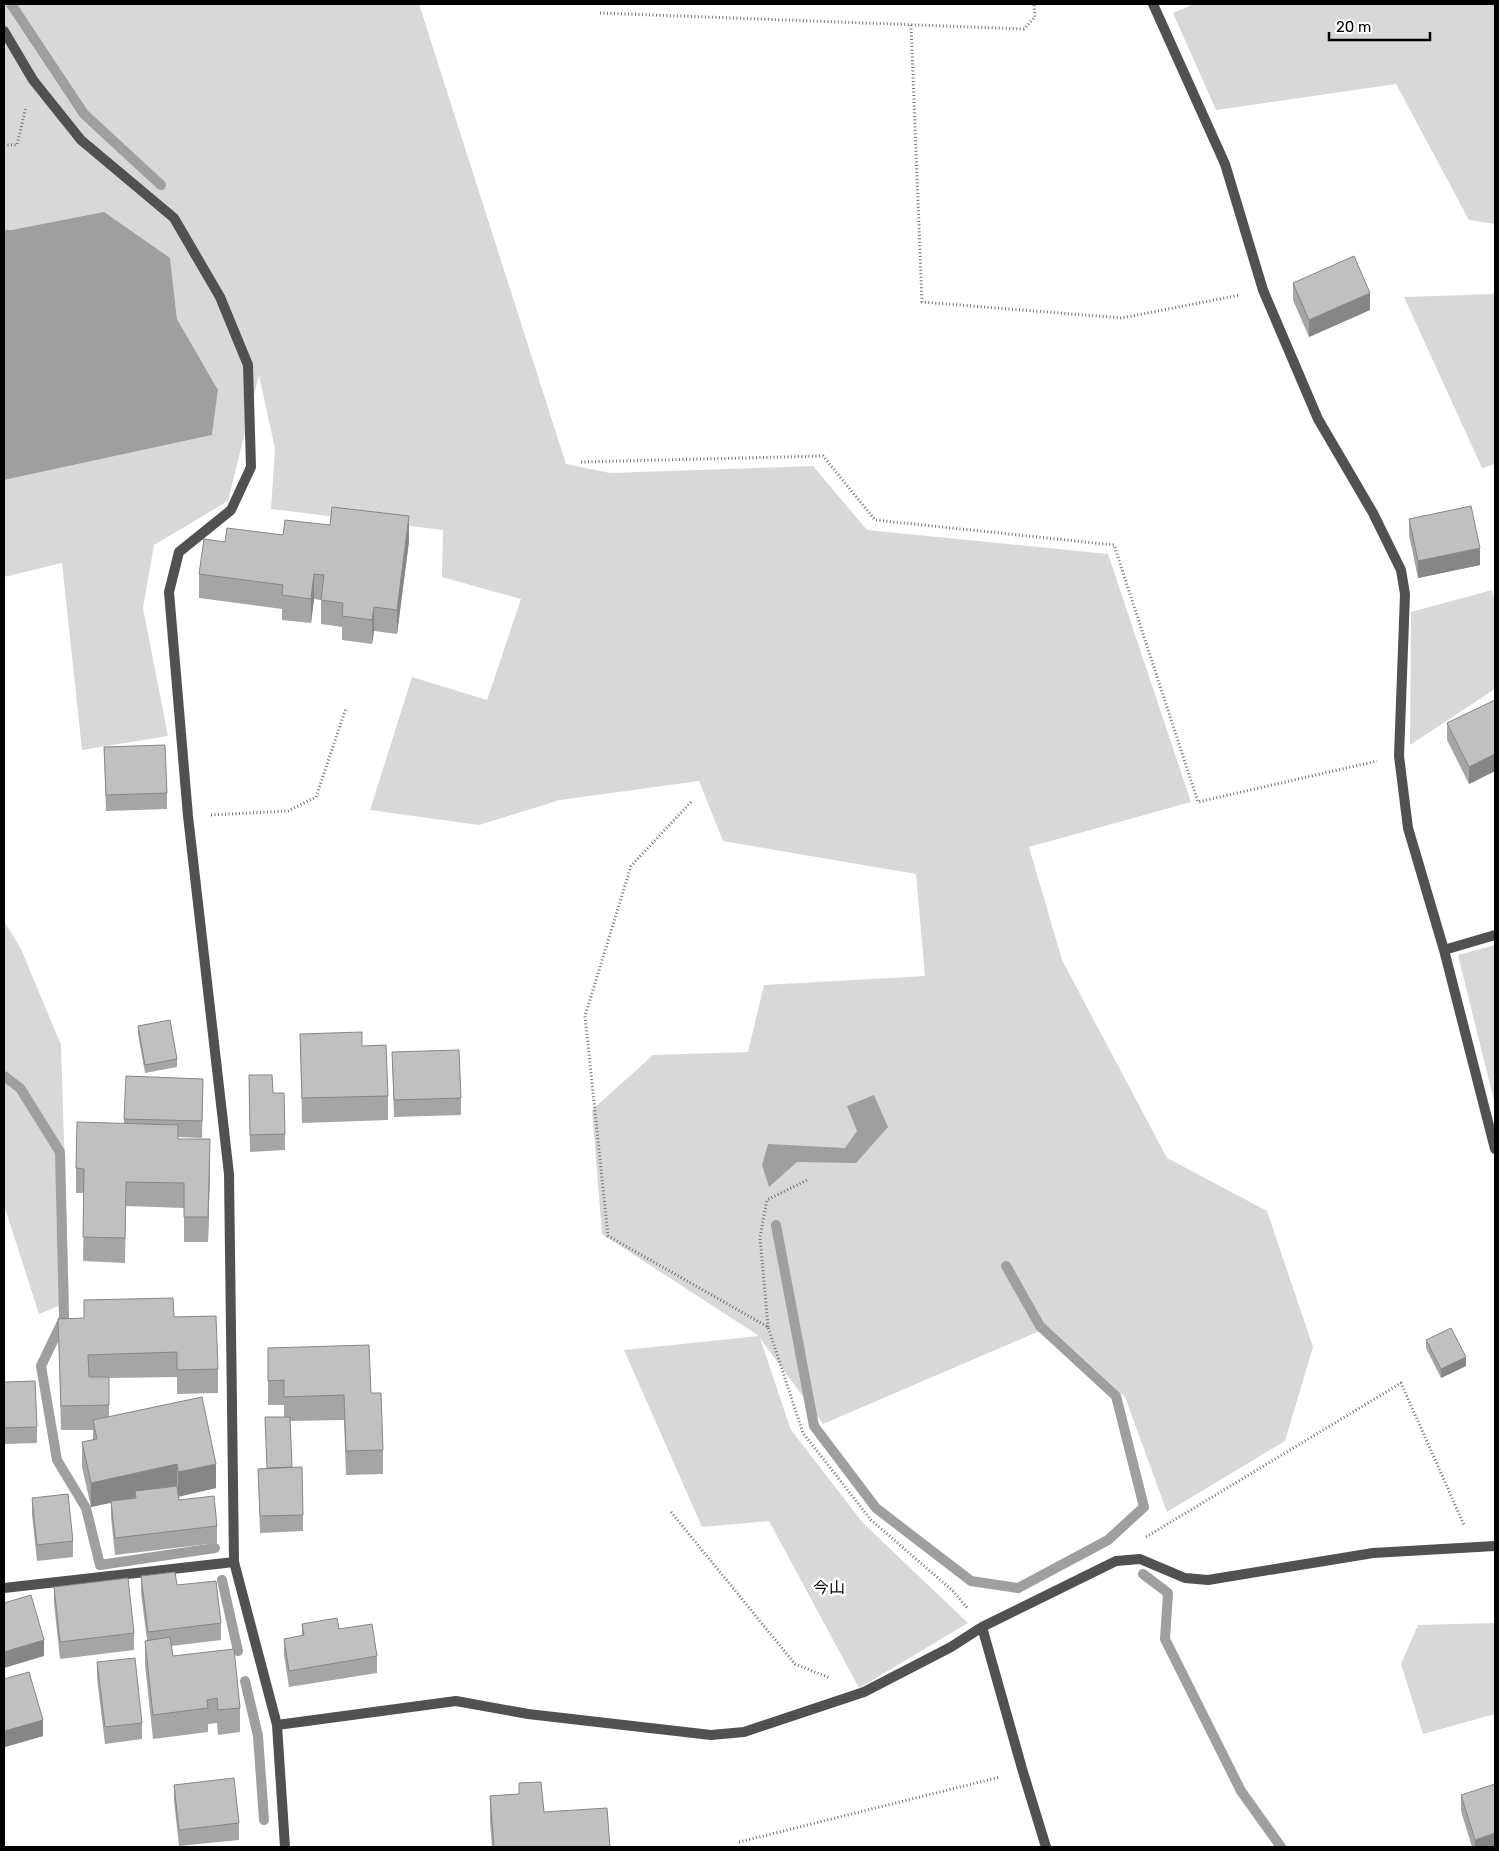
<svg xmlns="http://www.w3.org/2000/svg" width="1499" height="1851" viewBox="0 0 1499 1851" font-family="Rubik,'Noto Sans JP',sans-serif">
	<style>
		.green { fill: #d8d8d8 }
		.water { fill: #9f9f9f }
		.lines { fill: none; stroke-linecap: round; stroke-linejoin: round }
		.stream { stroke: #9f9f9f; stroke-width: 10 }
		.path { stroke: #737373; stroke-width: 3; stroke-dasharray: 1 2.5; stroke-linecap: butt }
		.street { stroke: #515151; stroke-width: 10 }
		.wall { fill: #a5a5a5 }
		.shaded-wall { fill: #868686 }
		.building { fill: #c0c0c0; stroke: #868686 }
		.labels { text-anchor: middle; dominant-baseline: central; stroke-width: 5; stroke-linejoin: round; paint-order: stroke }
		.neighbourhood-label { font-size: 16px; fill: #000; stroke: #fff }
	</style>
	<rect width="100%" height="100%" fill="#fff"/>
	<path class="green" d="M4,4h415l147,460 44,9 203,-7 54,64 241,24 83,248 -162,45 33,113 105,198 100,53 46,136 -28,94 -118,71 -42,-115 -76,-70 -226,97 -63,-86 31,92 72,93 105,100 -109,65 -90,-167 -67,6 -78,-177 135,-14 -157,-102 -10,-124 61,-55 95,-3 16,-67 161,-9 -9,-102 -193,-33 -24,-60 -139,19 -81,25 -109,-15 42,-133 75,23 34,-101 -79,-22 1,-47 -172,-21 4,-60 -16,-74 -31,126 -74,44 -11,63 25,128 -86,14 -20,-187 -58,14v-97l208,-45 6,-45 -41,-71 -7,-61 -166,-28z
		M1194,4h301v220l-26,-4 -73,-136 -180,26 -43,-97z
		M1495,294v170l-13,4 -78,-171z
		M1492,590l3,13v86l-85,56 1,-133z
		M4,921l17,28 40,96 8,257 -30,12 -35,-109z
		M1495,945v160l-37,-150z
		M1495,1623v91l-72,20 -22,-70 17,-39z"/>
	<path class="water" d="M104,212l66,46 7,61 41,71 -6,45 -208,45v-250h8z
		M874,1095l14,32 -32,36 -59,-1 -28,25 -7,-22 6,-21 77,4 12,-17 -10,-25z"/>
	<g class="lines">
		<path class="stream" d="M11,4l73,110 77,71
			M4,1076l16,12 40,64 4,166 -23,48 16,94 29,48 14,57 115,-17
			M776,1225l38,201 62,82 95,73 47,7 90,-48 36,-33 -28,-111 -76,-70 -34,-60
			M1143,1574l25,19 -3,46 76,152 40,56
			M222,1580l16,71
			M245,1681l13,55 6,84"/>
		<path class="path" d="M600,13l424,16 11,-12 -1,-13
			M911,25l11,277 200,16 118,-23
			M4,145h13l9,-38
			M581,462l242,-6 52,64 239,25 84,257 179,-41
			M691,802l-60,64 -46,150 23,220 160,91 35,106 68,87 82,71 15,18
			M211,815l77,-4 28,-14 30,-89
			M768,1327l-8,-90 7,-37 40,-20
			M671,1512l124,152 35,14
			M1146,1537l255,-154 63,142
			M739,1842l261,-65"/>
		<path class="street" d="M1153,4l72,160 38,126 55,129 55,94 28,57 4,24 -6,162 9,72 36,122 51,199
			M4,31l29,49 48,60 93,78 46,79 28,68 3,102 -20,43 -52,42 -10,40 19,224 41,358 5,388 43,163 8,122
			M1444,950l51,-15
			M4,1588l230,-26
			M982,1627l41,145 23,75
			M277,1725l179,-24 72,13 183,21 33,-3 120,-40 87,-45 31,-20 134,-66 24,-2 45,19 23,2 165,-27 122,-7"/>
	</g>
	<path class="wall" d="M1293,283l77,27 -61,27 -16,-37z
		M1409,519l71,46 -62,13 -9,-43z
		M283,535l126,6 -12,93 -23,-3 -2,13 -30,-4v-13l-21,-3v-24l-7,-1 -3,24 -29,-3v-11l-83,-11v-24l26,-32z
		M1495,700v71l-26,13 -22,-44v-17z
		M104,747l63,46v16l-61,2z
		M138,1026l39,33v8l-32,6 -7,-39z
		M300,1034l62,12 26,50v24l-86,3z
		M392,1052l69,46v17l-67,2z
		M249,1075l24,18 12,41v16l-35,2z
		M203,1095l-1,43 -24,-1v2l32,25 -2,78h-24v-34l-58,-2 -1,57 -42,-2 1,-68h-8v-25l48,-45v-4z
		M174,1317l44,52v24l-41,1v-17l-68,1v39l107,71 -38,8 1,4 38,26v17l-102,12 -4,-38v-14l-20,4 -9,-40v-25l11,-2v-10h-32l-3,-111z
		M1426,1340l40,26 -25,12 -15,-30z
		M268,1348l103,45 12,57v24l-37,1 -2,-55 -54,1 2,47 11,47v16l-43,2 -2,-64 9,-1 17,-51v-12h-16z
		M4,1382l33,45v16l-33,1z
		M32,1498l41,43v16l-36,4 -5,-46z
		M141,1576l36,9 44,38v17l-50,6 2,10 67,52v24l-22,3 -1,-12 -9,1v8l-55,7 -8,-74v-24l2,-1 -6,-47z
		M54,1587l80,46v17l-74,9 -6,-56z
		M302,1624l37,5 38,27v17l-88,14 -5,-32v-16l18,-3z
		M97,1662l45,61v16l-37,5 -8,-66z
		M4,1679l39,57 -38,11 -1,-5z
		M519,1783l25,29 66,35h-118l-2,-26v-25l29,-2z
		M174,1785l65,38v17l-60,6 -5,-45z
		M1461,1795l34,52h-23l-11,-36z"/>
	<path class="shaded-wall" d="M1370,293v17l-61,27v-17z
		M409,516v25l-12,93v-24z
		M1480,548v17l-62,13v-17z
		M314,574v25l-3,24v-24z
		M374,607v24l-2,13v-24z
		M1495,754v17l-26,13v-17z
		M210,1139v25l-2,78v-25z
		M1466,1357v9l-25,12v-9z
		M177,1464v25l-42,2v6l-44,10v-24z
		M216,1464v24l-38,9v-25z
		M44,1640v16l-40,12v-16z
		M43,1720v16l-38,11v-16z
		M1495,1833v14h-20v-7z"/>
	<path class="building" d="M1354,256l16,37 -61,27 -16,-37z
		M1471,506l9,42 -62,13 -9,-42z
		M332,507l77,9 -12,94 -23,-3 -2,13 -30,-4 1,-13 -22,-3 3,-25 -10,-1 -3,25 -29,-4 1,-10 -84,-11 5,-35 21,3 2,-14 56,7 2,-15 45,5z
		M1495,700v54l-26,13 -22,-44z
		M165,745l2,48 -61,2 -2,-48z
		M170,1020l7,39 -32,6 -7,-39z
		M362,1032v14l24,-1 2,51 -86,2 -2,-64z
		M459,1050l2,48 -67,2 -2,-48z
		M249,1075h23l1,18h11l1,41 -35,1z
		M126,1076l77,3 -1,42 -78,-2z
		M77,1122l101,3v14h32l-2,78h-24v-34l-58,-1 -1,56 -42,-1 1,-68 -8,-1z
		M173,1298l1,19 42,-1 2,53 -41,1v-18l-89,3 1,22h20v28l-48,1 -3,-87 26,-1v-18z
		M1451,1328l15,29 -25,12 -15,-29z
		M369,1345l2,48h10l2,57 -37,1 -2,-56 -60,2v-17l-16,1v-33z
		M35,1381l2,46 -33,1v-46z
		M202,1397l14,67 -38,8 -1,-8 -86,19 -9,-41 15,-3 -4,-19z
		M265,1417h25l2,50 -25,1z
		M302,1467l1,48 -43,1 -2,-47z
		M177,1486l2,14 35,-4 3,30 -102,12 -4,-37 25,-3 -1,-7z
		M68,1494l5,47 -36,4 -5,-47z
		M175,1572l2,13 39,-4 5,42 -73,9 -7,-56z
		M128,1578l6,55 -74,9 -6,-55z
		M31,1595l13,45 -40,12v-49z
		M337,1618l2,11 33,-5 5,32 -88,15 -5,-32 20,-4 -2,-11z
		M170,1637l3,19 61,-7 6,59 -22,2 -1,-12 -10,2 1,8 -55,7 -8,-74z
		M135,1658l7,65 -37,4 -8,-65z
		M29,1672l14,48 -38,11 -1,-5v-47z
		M234,1778l5,45 -60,7 -5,-45z
		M541,1782l3,30 63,-4 3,39h-116l-4,-51 29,-2v-11z
		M1495,1784v49l-20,7 -14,-45z"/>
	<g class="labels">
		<g class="neighbourhood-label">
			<text x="829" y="1587">今山</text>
		</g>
	</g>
	<rect width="1499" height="1851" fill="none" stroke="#000000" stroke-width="10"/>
	<path d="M1329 32v8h101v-8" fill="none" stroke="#000000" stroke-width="2.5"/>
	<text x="1336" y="32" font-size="15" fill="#000000" stroke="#ffffff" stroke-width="4" paint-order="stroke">20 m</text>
</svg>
